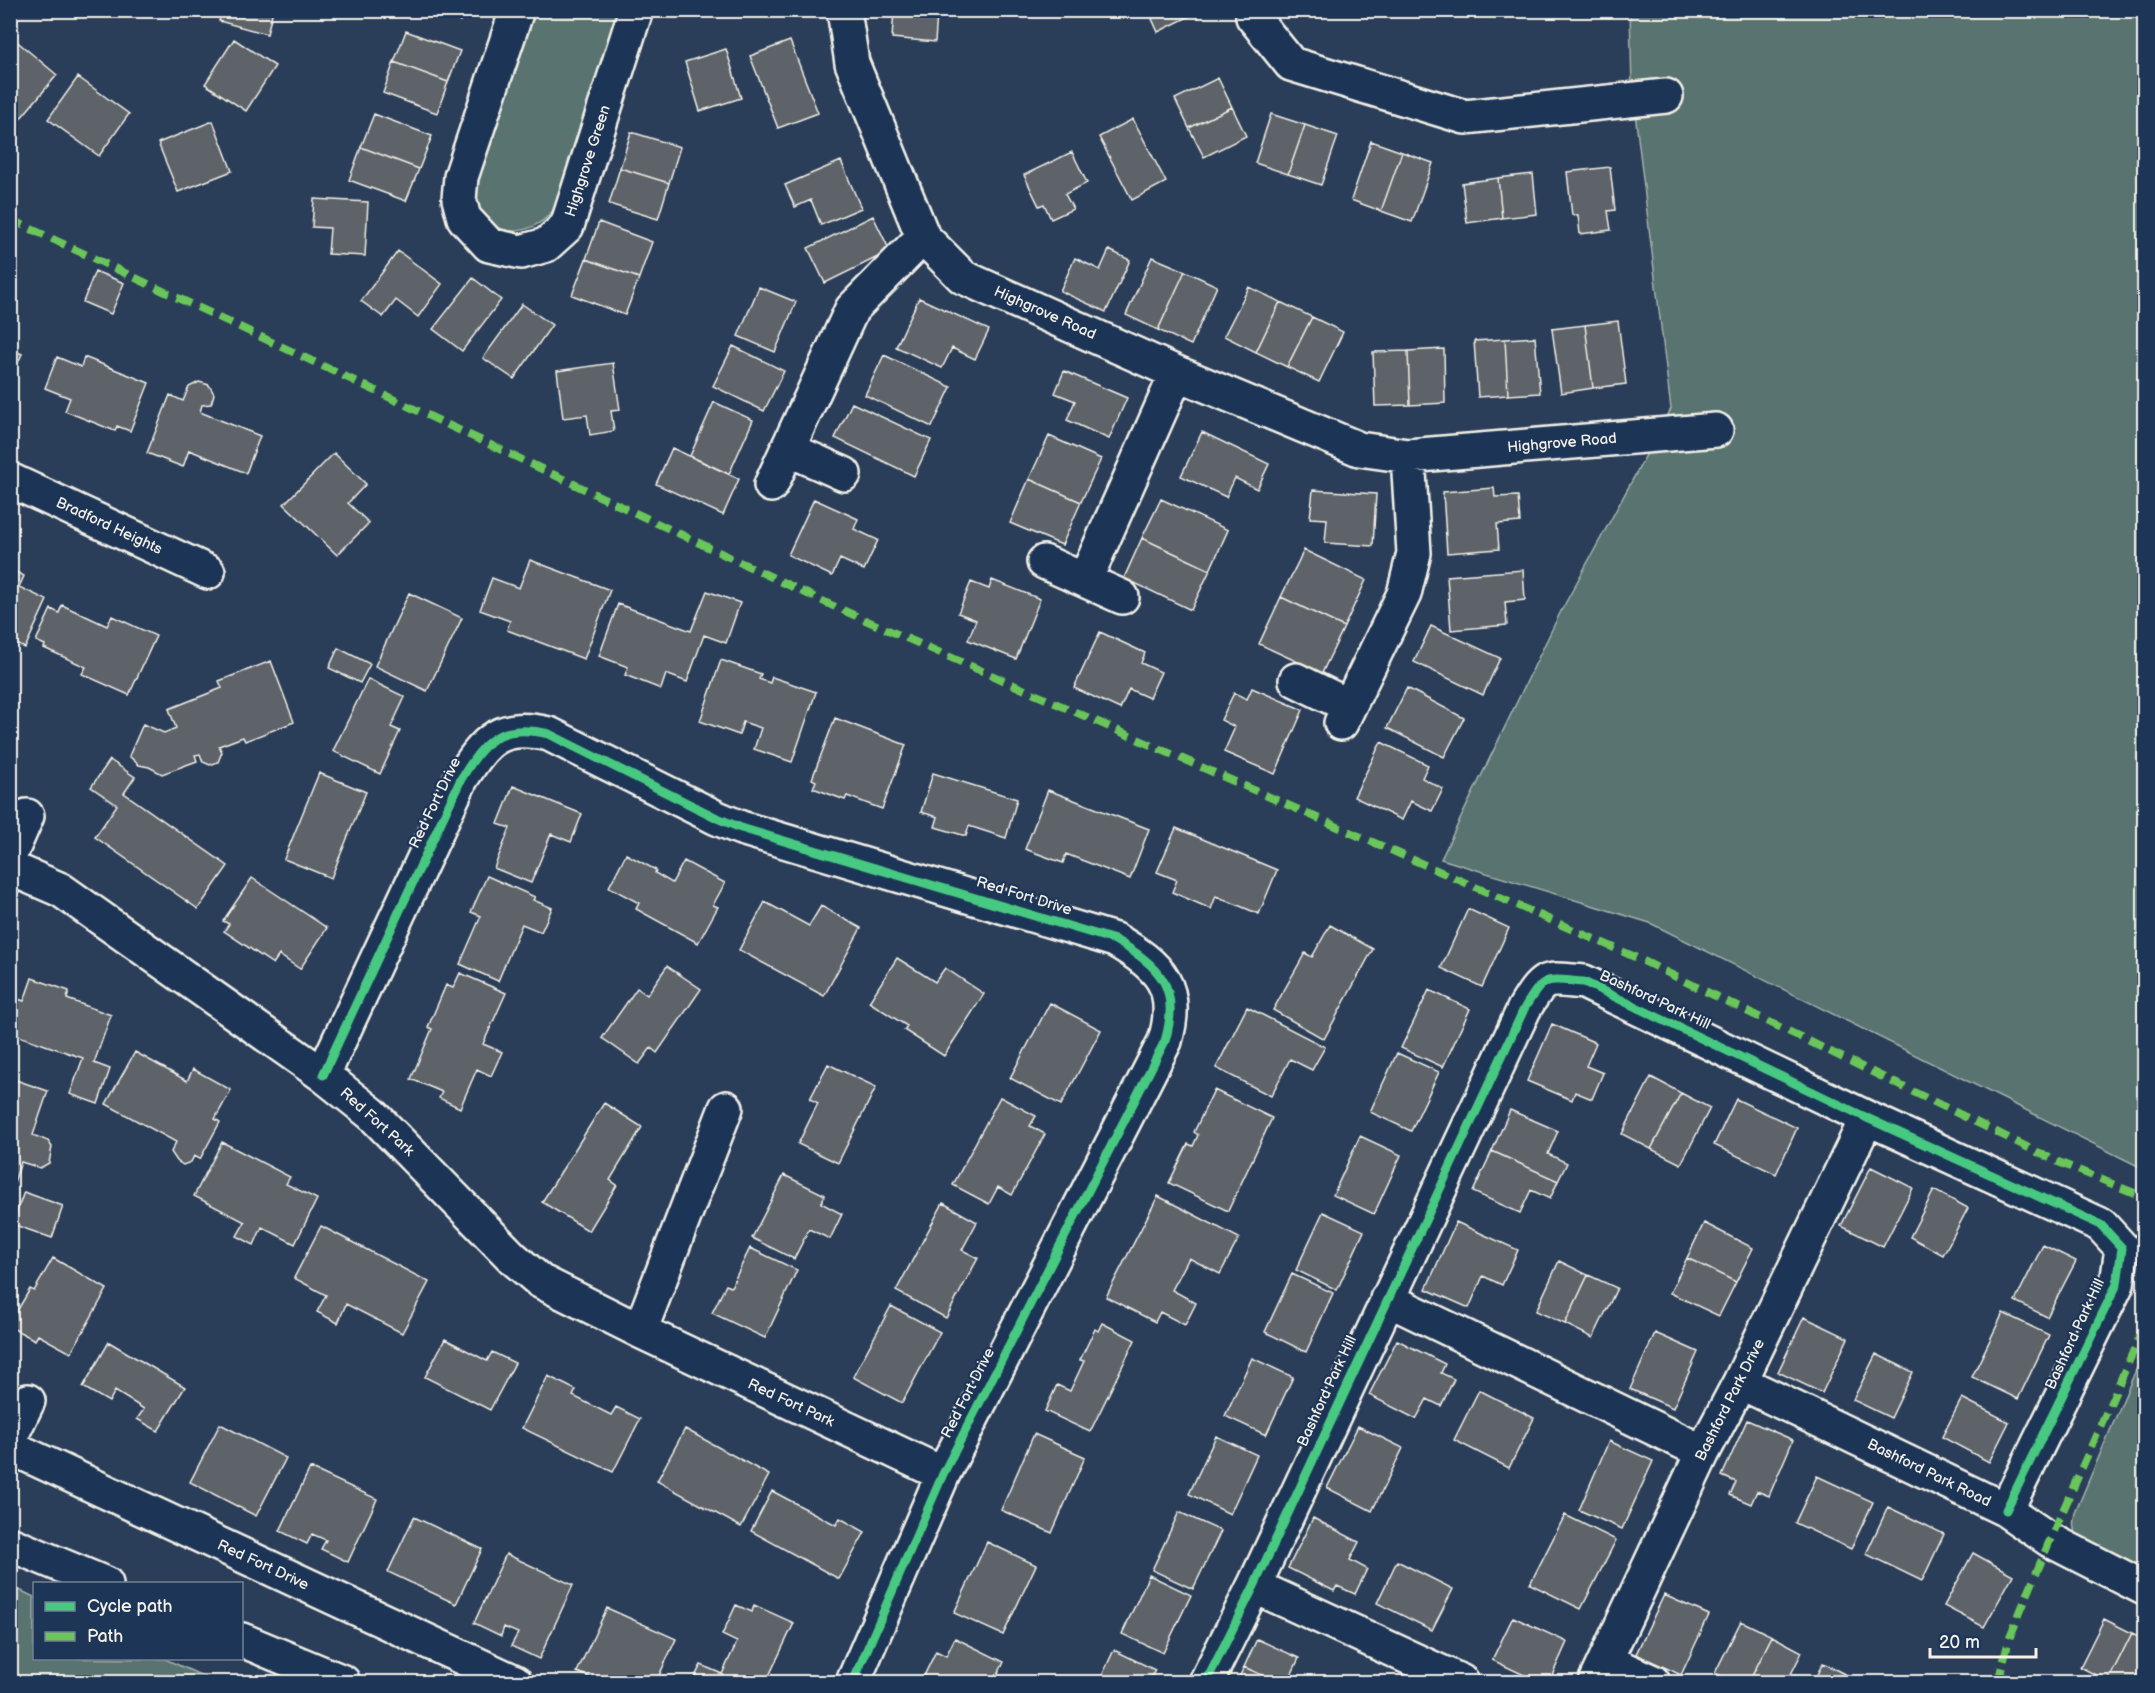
<svg xmlns="http://www.w3.org/2000/svg" width="2155" height="1693" viewBox="0 0 2155 1693" font-family="'Balsamiq Sans',sans-serif">
	<style>
		.green { fill: #59736f; stroke: #a6b2ac; stroke-width: 1.5 }
		.building { fill: #5d6368; stroke: #f4f1e8; stroke-width: 1.5 }
		.lines { fill: none; stroke-linecap: round; stroke-linejoin: round }
		.minor-casing { stroke: #f4f1e8; stroke-width: 38 }
		.minor { stroke: #1d3557; stroke-width: 33 }
		.quiet { stroke: #6ac65a; stroke-width: 8; stroke-dasharray: 15 8; stroke-linecap: butt }
		.cycleway-casing { stroke: #1d3557; stroke-width: 13 }
		.cycleway { stroke: #46c982; stroke-width: 9 }
		.labels { text-anchor: middle; dominant-baseline: central; stroke-width: 4.5; stroke-linejoin: round; paint-order: stroke }
		.street-label { font-size: 15px; fill: #f4f1e8; stroke: #1d3557 }
	</style>
	<rect width="100%" height="100%" fill="#2a3e5a"/>
	<filter id="ink" filterUnits="userSpaceOnUse"><feTurbulence type="fractalNoise" baseFrequency=".0167" numOctaves="2"/><feDisplacementMap in="SourceGraphic" scale="12" xChannelSelector="R" yChannelSelector="G"/><feConvolveMatrix kernelMatrix="1 2 1 2 8 2 1 2 1" color-interpolation-filters="sRGB"/></filter>
	<g filter="url(#ink)">
		<path class="green" d="M532,11h83l1,11 -62,187c-18,25 -56,33 -74,1 -4,-8 -4,-18 -4,-28z
			M1630,11h514v1158l-494,-246 -209,-64 118,-244 112,-206 -39,-321z
			M2144,1351v221l-66,-34c-6,-10 -5,-15 -3,-25z
			M11,1586l23,11v61l131,1 51,23h-205z"/>
		<path class="building" d="M222,10h51l-6,24 -48,-13z
			M430,10h34l-4,11z
			M894,10h61l-1,6 -17,-2 -2,28 -43,-4z
			M1148,10h52v1l-42,21z
			M406,31l54,20 -12,31 -54,-20z
			M14,39l43,36 -42,50 -5,-4v-78z
			M234,39l41,27 -29,45 -41,-27z
			M790,41l28,72 -40,15 -28,-72z
			M726,49l15,49 -41,13 -15,-49z
			M394,62l54,20 -11,31 -54,-20z
			M78,77l51,37 -30,42 -51,-37z
			M1218,78l14,29 -43,21 -14,-29z
			M1232,107l14,29 -42,21 -15,-29z
			M374,114l58,22 -13,33 -58,-22z
			M1271,114l34,11 -17,49 -33,-11z
			M1133,119l33,63 -34,18 -33,-63z
			M213,121l19,50 -54,21 -20,-49z
			M1305,125l33,11 -17,49 -33,-11z
			M631,132l49,15 -11,36 -49,-15z
			M1371,141l31,11 -21,59 -30,-11z
			M361,147l58,22 -13,32 -57,-21z
			M1072,152l15,31 -22,11 8,15 -22,10 -7,-15 -5,2 -15,-31z
			M1402,152l31,11 -21,59 -31,-11z
			M841,161l20,47 -40,17 -10,-25 -16,7 -10,-22z
			M1610,167l5,43 -7,1 3,19 -31,4 -2,-19h-6l-5,-43z
			M620,168l49,15 -11,36 -49,-15z
			M1533,174l4,40 -35,4 -4,-40z
			M1498,178l4,40 -35,5 -5,-40z
			M314,199l54,3 -3,54 -37,-2 2,-26 -18,-1z
			M873,216l17,35 -65,32 -17,-35z
			M599,222l53,20 -13,36 -53,-19z
			M1109,250l21,10 -24,52 -46,-21 15,-33 25,12z
			M398,251l44,33 -24,33 -22,-17 -13,17 -22,-16z
			M1152,257l33,14 -27,59 -32,-15z
			M586,259l53,19 -14,37 -53,-20z
			M95,271l29,12 -13,31 -28,-12z
			M1185,271l32,15 -26,59 -33,-15z
			M473,278l28,22 -39,51 -29,-22z
			M759,287l37,15 -21,50 -37,-16z
			M1249,287l31,15 -24,50 -32,-16z
			M919,298l70,32 -14,29 -23,-11 -10,20 -46,-21z
			M1280,302l32,15 -25,50 -31,-15z
			M522,304l30,21 -38,54 -31,-21z
			M1312,317l31,15 -24,50 -32,-15z
			M1618,321l8,63 -33,4 -8,-63z
			M1585,325l8,63 -32,5 -9,-64z
			M1535,337l5,56 -32,2 -3,-56z
			M1505,339l3,56 -30,2 -4,-56z
			M733,346l51,25 -20,40 -51,-25z
			M10,349l12,5 -12,26z
			M1444,349l1,54 -35,2 -2,-54z
			M1408,351l2,54 -35,1 -2,-54z
			M884,355l67,32 -19,40 -67,-32z
			M57,357l24,10 3,-10 65,26 -19,48 -13,-5 -2,5 -50,-20 5,-13 -25,-10z
			M613,363l7,47 -9,1 3,20 -24,4 -3,-20 -24,3 -6,-47z
			M1064,371l63,27 -18,41 -42,-19 8,-19 -20,-8z
			M199,382l10,3 5,9 -3,10 -9,1 -2,7 60,24 -14,37 -57,-23 -6,17 -36,-14 23,-58 13,6 6,-14z
			M714,402l39,18 -24,54 -39,-18z
			M852,403l79,37 -17,36 -79,-38z
			M1202,432l67,32 -12,25 -22,-11 -9,19 -45,-21z
			M1049,436l52,23 -20,43 -52,-23z
			M672,448l67,31 -16,36 -67,-31z
			M334,453l32,31 -18,19 21,20 -32,32 -53,-51z
			M1029,479l52,23 -19,43 -52,-22z
			M1494,488l1,9 23,-1 2,26 -23,2 2,25 -52,4 -4,-61z
			M1313,490l63,4 -3,52 -48,-3 2,-24 -17,-1z
			M814,499l44,20 -4,10 24,11 -14,30 -24,-11 -8,17 -44,-21z
			M1161,499l67,31 -18,40 -68,-32z
			M1142,538l68,32 -19,40 -67,-32z
			M1304,550l62,30 -22,47 -63,-30z
			M530,560l80,30 -26,69 -77,-29 3,-9 -30,-11 12,-32 27,10z
			M10,569l14,7 -5,11 28,13 -22,48 -8,-4 -3,6 -4,-2z
			M1523,570l2,30 -20,2 2,23 -56,5 -4,-54z
			M992,580l48,19 -24,60 -48,-19 8,-20 -18,-7 13,-31 18,7z
			M707,591l33,12 -14,40 -22,-8 -17,47 -21,-8 -5,15 -36,-14 3,-8 -29,-11 19,-52 73,27z
			M409,593l53,25 -35,73 -52,-25z
			M1281,597l63,30 -22,46 -63,-29z
			M62,605l45,21 5,-10 44,20 -27,59 -47,-21 4,-7 -42,-19 1,-3 -9,-4 15,-32 8,4z
			M1431,626l69,32 -17,37 -69,-33z
			M1100,632l45,21 -4,10 20,9 -12,26 -20,-9 -9,20 -46,-21z
			M338,648l32,16 -10,19 -31,-15z
			M721,660l40,14 -2,5 11,4 2,-6 44,15 -24,70 -38,-13 7,-21 -18,-6 -4,13 -39,-14z
			M271,661l23,61 -49,19 -2,-4 -24,9 3,6 -4,10 -8,3 -7,-3 -3,-8 -5,1 2,6 -35,13 -13,-7 -10,-2 -10,-9 14,-32 21,9 12,-5 -7,-19 53,-21 -3,-7z
			M368,679l37,18 -14,30 9,4 -20,43 -47,-23z
			M1252,688l51,22 -28,64 -51,-22 11,-25 -14,-7 13,-27 13,6z
			M1407,688l57,30 -20,39 -57,-29z
			M835,718l71,27 -24,64 -35,-13 -2,4 -32,-12 3,-7 -4,-2z
			M1381,742l47,23 -6,13 21,11 -11,22 -21,-10 -9,19 -48,-23z
			M110,760l25,17 -11,16 104,73 -30,43 -103,-72 22,-32 -26,-18z
			M319,773l47,19 -35,86 -47,-19z
			M933,773l84,26 -11,39 -37,-12 -3,10 -31,-9 3,-10 -17,-5z
			M513,786l69,28 -11,28 -20,-8 -20,49 -37,-15 16,-40 -12,-4z
			M1048,790l101,39 -19,50 -64,-25 -3,9 -38,-14z
			M1176,828l101,42 -18,44 -43,-18 -5,13 -39,-17 5,-12 -20,-8z
			M626,854l30,16 -1,3 17,10 12,-22 41,22 -12,22 5,2 -20,36 -62,-34 3,-6 -30,-16z
			M487,876l48,21 -2,3 19,8 -11,24 -19,-8 -24,57 -38,-17 21,-48 -10,-4z
			M252,878l75,50 -27,41 -21,-14 -6,9 -49,-33 5,-7 -6,-3z
			M765,902l44,24 12,-20 40,22 -37,68 -85,-46z
			M1468,909l41,19 -27,59 -41,-19z
			M1330,925l43,24 -49,90 -51,-29 32,-57 7,4z
			M897,958l38,24 10,-14 39,26 -40,62 -40,-26 3,-4 -38,-24z
			M667,966l34,23 -44,64 -6,-5 -12,16 -37,-26 35,-50 10,7z
			M460,973l46,20 -23,51 19,8 -11,24 -14,-7 -17,39 -21,-10 3,-6 -31,-13 21,-50 -4,-2 18,-42 7,3z
			M32,978l37,13 -2,8 44,16 -17,48 16,6 -12,35 -28,-10 13,-36 -73,-25v-13l8,-21 6,2z
			M1429,990l41,19 -27,58 -42,-19z
			M1050,1003l51,27 -40,75 -51,-27z
			M1247,1007l78,40 -13,23 -22,-11 -19,37 -55,-28z
			M1552,1024l44,19 -10,23 17,7 -11,26 -17,-7 -3,8 -45,-19z
			M135,1052l52,29 6,-12 38,21 -16,29 5,3 -20,37 -6,-3 -3,6 -8,3 -6,-4 -6,-9 5,-10 -70,-38z
			M1397,1053l42,19 -28,59 -41,-19z
			M828,1064l48,23 -38,76 -40,-19 20,-41 -8,-4z
			M1651,1077l30,16 -30,56 -29,-15z
			M10,1078l38,13 -15,44 15,6 4,6 -3,16 -9,5 -19,-6 -10,29z
			M1214,1090l58,28 -44,93 -59,-28 19,-39 5,2 5,-11 -4,-3z
			M1681,1093l29,15 -29,56 -30,-15z
			M1000,1097l36,19 -6,10 15,8 -33,61 -14,-8 -9,17 -36,-19z
			M1736,1099l61,29 -21,46 -62,-29z
			M604,1103l38,24 -32,53 7,5 -28,46 -47,-29z
			M1510,1110l48,21 -10,23 19,9 -9,18 -66,-30z
			M1360,1136l41,19 -27,59 -41,-19z
			M222,1142l68,35 -4,7 31,15 -22,45 -33,-17 -8,18 -17,-9 8,-14 -51,-26z
			M1492,1151l66,30 -8,18 -19,-9 -11,23 -47,-21z
			M1871,1167l42,21 -30,59 -42,-21z
			M784,1175l41,20 -4,8 21,11 -12,25 -21,-10 -15,30 -42,-21z
			M1934,1190l34,18 -25,47 -33,-18z
			M24,1192l39,14 -11,32 -40,-14z
			M1158,1196l81,42 -19,36 -31,-16 -17,32 24,13 -11,22 -25,-13 -5,10 -49,-25z
			M943,1203l34,19 -15,28 16,8 -32,60 -50,-27z
			M1323,1212l41,19 -27,59 -41,-20z
			M1456,1222l62,28 -16,35 -19,-9 -14,32 -43,-19z
			M1704,1223l49,25 -17,34 -49,-24z
			M321,1226l108,56 -27,51 -56,-29 -8,19 -21,-11 9,-17 -32,-17z
			M2043,1245l33,16 -29,56 -32,-16z
			M750,1248l47,22 -32,68 -53,-25 14,-28 5,2z
			M53,1258l54,31 -36,64 -33,-18 -3,5 -25,-13v-4l20,-34 4,2z
			M1687,1258l49,24 -17,34 -49,-23z
			M1559,1261l29,14 -23,49 -29,-13z
			M1292,1274l41,19 -27,59 -41,-20z
			M1588,1275l29,13 -24,50 -28,-14z
			M891,1306l49,26 -38,71 -49,-26z
			M2003,1313l46,22 -31,64 -46,-22z
			M1804,1317l44,21 -26,55 -44,-21z
			M1102,1323l33,17 -45,92 -45,-21 12,-26 13,6 14,-30 -4,-1 15,-31 3,2z
			M1655,1333l43,19 -25,56 -43,-19z
			M445,1339l42,22 5,-9 23,11 -25,47 -65,-33z
			M1397,1340l48,24 -4,9 13,6 -13,27 -14,-7 -11,20 -47,-24z
			M109,1342l76,45 -27,44 -21,-12 7,-10 -29,-18 -6,11 -26,-15z
			M1876,1354l37,18 -22,46 -38,-18z
			M1252,1358l41,19 -27,58 -41,-19z
			M548,1376l28,14 -3,6 38,19 5,-8 24,12 -27,53 -91,-44z
			M1479,1390l55,28 -25,50 -55,-28z
			M1962,1398l47,24 -20,40 -47,-25z
			M1747,1420l46,20 -24,56 -12,-5 -6,13 -21,-9 6,-13 -14,-6z
			M220,1424l66,34 -30,58 -66,-34z
			M1358,1426l45,22 -31,63 -45,-23z
			M685,1429l84,46 -28,52 -84,-46z
			M1034,1434l51,23 -33,76 -51,-23z
			M1216,1436l41,19 -27,59 -41,-20z
			M1609,1441l44,20 -31,68 -43,-19z
			M310,1468l67,31 -29,63 -27,-13 5,-9 -14,-6 -5,10 -27,-13z
			M1817,1476l56,26 -22,47 -56,-26z
			M772,1491l64,34 4,-7 25,14 -26,47 -88,-48z
			M1888,1507l56,27 -22,47 -56,-27z
			M1179,1512l42,19 -28,58 -41,-19z
			M1565,1515l51,25 -35,69 -51,-25z
			M414,1517l68,32 -26,55 -68,-32z
			M1313,1518l46,24 -9,18 17,9 -12,25 -18,-8 -3,5 -46,-23z
			M987,1542l49,23 -33,70 -49,-22z
			M1973,1553l40,22 -29,52 -40,-21z
			M506,1554l67,31 -34,74 -28,-13 7,-13 -14,-6 -3,9 -27,-13z
			M1397,1561l56,28 -21,41 -55,-27z
			M1149,1575l42,20 -28,58 -41,-19z
			M1664,1595l45,20 -28,60 -45,-21z
			M736,1605l16,7 2,-7 40,18 -28,59h-74l9,-17 21,9 15,-32 -15,-7z
			M607,1608l69,31 -20,43h-34l-14,-7 -4,7h-3l-24,-10z
			M1513,1617l54,25 -18,40h-10l-47,-22z
			M2104,1619l28,14 -24,48 -28,-14z
			M1741,1621l31,15 -23,46h-15l-19,-9z
			M2132,1633l12,6v38l-2,5h-32l-2,-1z
			M1772,1636l30,16 -15,30h-38z
			M955,1638l49,24 -10,20h-73l15,-31 10,5z
			M1257,1639l42,19 -11,24h-10l-34,-15z
			M1114,1650l41,20 -6,12h-50z
			M1823,1663l37,19h-47z
			M1244,1667l34,15h-41z"/>
		<g class="lines">
			<g class="minor-casing">
				<path id="minor" d="M517,10l-56,167 -2,22 5,19 25,27 32,7 25,-7 21,-19 69,-216
					M844,10l8,53 71,174 40,40 214,96 182,76 49,7 308,-26
					M1253,10v7l38,47 174,53 201,-21
					M788,449l56,25
					M10,480l198,92
					M771,485l81,-176 71,-72
					M1044,562l78,35
					M1085,580l92,-207
					M1296,680l53,26
					M1341,723l63,-129 10,-41 -6,-97
					M10,855l17,-39
					M10,868l51,22 262,185 49,39 141,144 27,23 100,50 303,143
					M323,1075l138,-296c25,-40 39,-56 88,-45l168,84 24,10 374,112c45,26 66,47 50,101l-222,433 -90,208
					M1387,1299l316,153
					M640,1331l86,-223
					M1740,1382l266,128 44,30 94,48
					M10,1438l18,-37
					M10,1447l505,235
					M10,1544l96,40
					M1254,1586l208,96
					M242,1640l101,42
					M1606,1661l47,21
					M1206,1682l48,-96 270,-577c21,-35 21,-30 60,-27l283,136 234,107 21,23 -5,36 -111,226
					M1595,1682l108,-230 37,-70 127,-264"/>
			</g>
			<use href="#minor" class="minor"/>
			<path class="quiet" d="M10,219l821,386 804,352 421,204 88,36
				M1998,1682l11,-43 41,-99 94,-213"/>
			<g class="cycleway-casing">
				<path id="cycleway" d="M323,1075l138,-296c25,-40 39,-56 88,-45l168,84 24,10 374,112c45,26 66,47 50,101l-222,433 -90,208
					M1206,1682l48,-96 270,-577c21,-35 21,-30 60,-27l283,136 234,107 21,23 -5,36 -111,226"/>
			</g>
			<use href="#cycleway" class="cycleway"/>
		</g>
	</g>
	<g class="labels">
		<g class="street-label">
			<text transform="translate(588 161) rotate(-72)">Highgrove Green</text>
			<text transform="translate(1045 313) rotate(24)">Highgrove Road</text>
			<text transform="translate(1562 443) rotate(-5)">Highgrove Road</text>
			<text transform="translate(109 526) rotate(25)">Bradford Heights</text>
			<text transform="translate(435 803) rotate(-64)">Red Fort Drive</text>
			<text transform="translate(1024 896) rotate(17)">Red Fort Drive</text>
			<text transform="translate(1655 1000) rotate(25)">Bashford Park Hill</text>
			<text transform="translate(377 1122) rotate(42)">Red Fort Park</text>
			<text transform="translate(2075 1334) rotate(-65)">Bashford Park Hill</text>
			<text transform="translate(1327 1391) rotate(-65)">Bashford Park Hill</text>
			<text transform="translate(968 1393) rotate(-63)">Red Fort Drive</text>
			<text transform="translate(1730 1400) rotate(-63)">Bashford Park Drive</text>
			<text transform="translate(791 1403) rotate(25)">Red Fort Park</text>
			<text transform="translate(1929 1473) rotate(26)">Bashford Park Road</text>
			<text transform="translate(263 1565) rotate(25)">Red Fort Drive</text>
		</g>
	</g>
	<rect width="2155" height="1693" fill="none" stroke="#1d3557" stroke-width="36"/>
	<rect x="18" y="18" width="2119" height="1657" fill="none" stroke="#f4f1e8" stroke-width="2" filter="url(#ink)"/>
	<rect x="33" y="1582" width="210" height="78" fill="#1d3557" stroke="#738091" stroke-width="1.5"/>
	<rect x="45" y="1602" width="30" height="9" fill="#46c982" stroke="#738091" stroke-width="1.5"/>
	<text x="87" y="1612" font-size="18" fill="#f4f1e8">Cycle path</text>
	<rect x="45" y="1632" width="30" height="9" fill="#6ac65a" stroke="#738091" stroke-width="1.5"/>
	<text x="87" y="1642" font-size="18" fill="#f4f1e8">Path</text>
	<path d="M1930 1648v9h106v-9" fill="none" stroke="#f4f1e8" stroke-width="3"/>
	<text x="1939" y="1648" font-size="18" fill="#f4f1e8" stroke="#1d3557" stroke-width="4.5" paint-order="stroke">20 m</text>
</svg>
